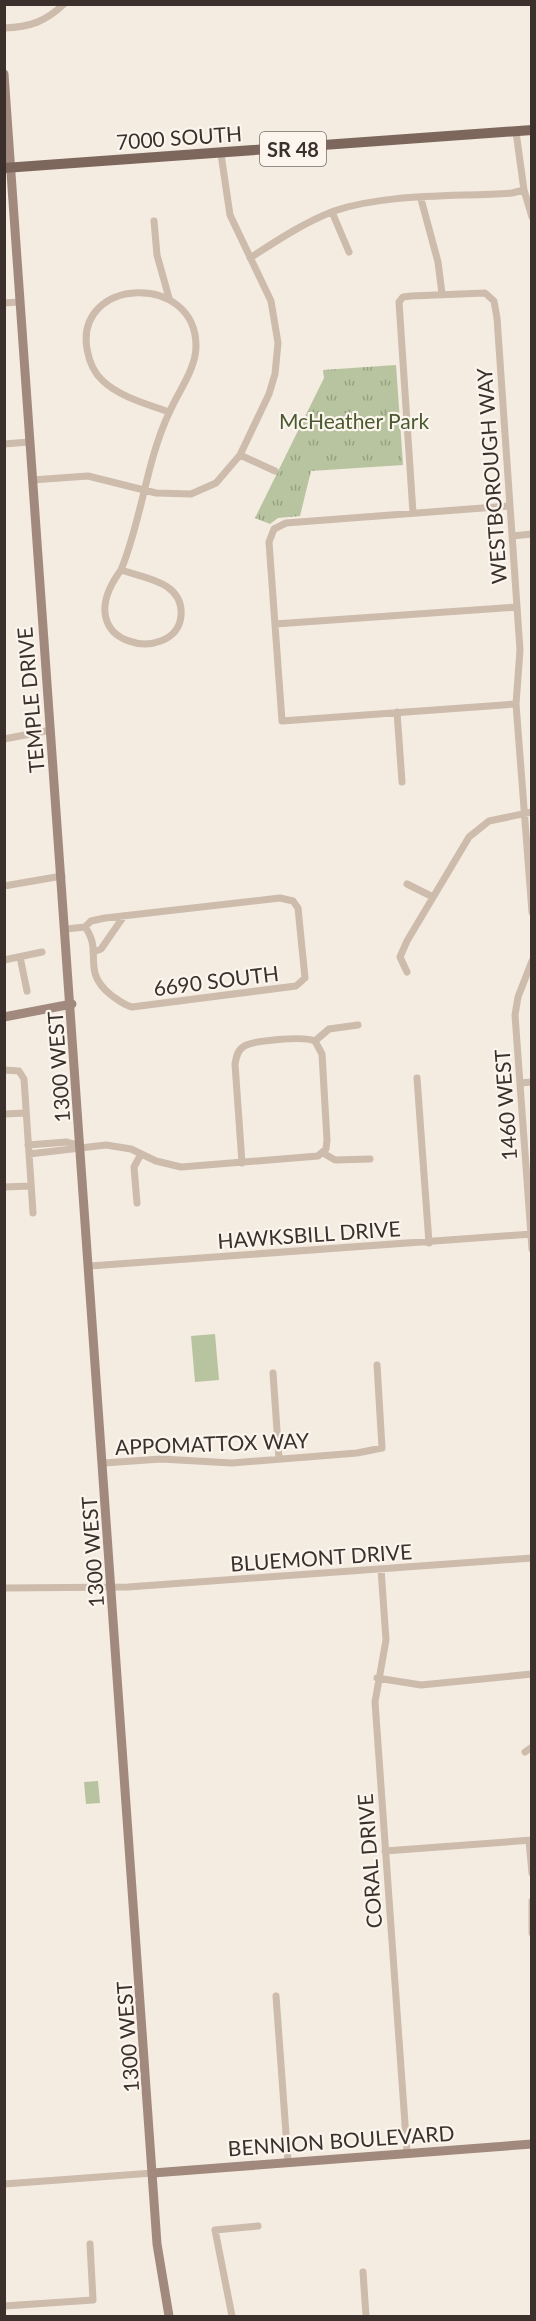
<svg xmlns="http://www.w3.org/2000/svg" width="536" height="2321" viewBox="0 0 536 2321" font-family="Lato,sans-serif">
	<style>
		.grass { fill: url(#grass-tufts) }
		.pitch { fill: #b8c4a0 }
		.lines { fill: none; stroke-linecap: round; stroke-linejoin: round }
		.street { stroke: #cdbbac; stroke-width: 7 }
		.secondary { stroke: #a18a7d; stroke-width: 9 }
		.primary { stroke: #7d675c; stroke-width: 10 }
		.labels { text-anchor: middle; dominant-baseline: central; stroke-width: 4.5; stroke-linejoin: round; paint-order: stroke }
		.shield { fill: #fbf5ee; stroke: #756b66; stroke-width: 1.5 }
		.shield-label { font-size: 20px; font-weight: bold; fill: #3b302b }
		.street-label { font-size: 21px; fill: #3b302b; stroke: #fbf5ee }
		.park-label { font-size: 21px; fill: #4a5a2e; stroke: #fbf5ee }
	</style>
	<defs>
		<pattern id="grass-tufts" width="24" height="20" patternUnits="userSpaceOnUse" patternTransform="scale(1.5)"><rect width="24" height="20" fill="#b8c4a0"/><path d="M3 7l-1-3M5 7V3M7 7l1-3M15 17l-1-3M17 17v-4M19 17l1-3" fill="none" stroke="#97a083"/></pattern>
	</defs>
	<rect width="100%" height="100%" fill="#f4ebe1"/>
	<path class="grass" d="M396,365l7,100 -92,6 -11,45 -22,2 -8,6 -15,-6 69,-140 -1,-8z"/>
	<path class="pitch" d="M215,1334l4,46 -24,2 -4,-46z
		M98,1781l2,22 -14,1 -2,-22z"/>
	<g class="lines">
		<path class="street" d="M4,28c26,-1 41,-6 60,-24
			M516,132l8,58 8,27
			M421,199l17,63 4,32
			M332,212l17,40
			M154,221l3,34 12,43
			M250,258c26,-17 55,-36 84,-47 53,-18 122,-14 178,-18l12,-3
			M4,303l15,-1
			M4,444l25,-2
			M240,455l35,16
			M32,480l56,-4 68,17 35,1 25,-11 24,-28 29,-61 6,-20 3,-31 -7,-42 -41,-86 -9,-61
			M509,506l-223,17 -12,6 -5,13 13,179 234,-17
			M413,513l-14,-211 4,-5 8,-1 74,-3 9,8 3,17 23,332 -4,54 16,208
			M512,536l20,-2
			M121,570c21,-51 25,-108 48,-157 9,-21 27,-44 27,-67 0,-74 -121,-69 -109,3 2,12 7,24 16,32 17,16 44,23 66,31
			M121,570c24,8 63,12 60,46 -5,50 -117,31 -60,-46z
			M275,624l242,-17
			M397,712l5,70
			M4,739l47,-9
			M407,884l26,13
			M4,886l58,-10
			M66,929l19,-2c19,26 -5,43 26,68 7,5 13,10 21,12l164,-21 9,-8 -7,-70 -5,-7 -13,-3 -175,20 -14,3 -6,6
			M93,952l8,-3 23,-33
			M20,957l7,34
			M4,960l38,-8
			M532,961l-14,36 -3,18 17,234
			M407,972l-7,-15 7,-16 62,-104 20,-16 43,-9
			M315,1041l14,-12 29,-4
			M4,1070l15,1 5,8 9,134
			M417,1078l12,165
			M520,1083l12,-1
			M4,1114l22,-1
			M28,1145l39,-3 14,4
			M323,1153l12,7 35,-1
			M29,1154l77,-9 25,4 25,12 25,6 137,-11 8,-7 1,-9 -5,-86 -7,-13
			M242,1163l-7,-99c1,-6 2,-13 8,-17 9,-7 62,-11 72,-6
			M4,1187l26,-1
			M137,1203l-3,-36 7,-13
			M90,1266l442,-32
			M273,1373l6,86
			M104,1463l57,-4 71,4 125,-10 25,-5 -5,-83
			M381,1569l5,71 -11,62 32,450
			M4,1588l124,-1 404,-29
			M377,1678l44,7 111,-11
			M525,1752l7,-5
			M529,1841l3,32
			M385,1851l147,-11
			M532,1901v32
			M276,1996l12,165
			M4,2184l149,-11
			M363,2272l3,44
			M4,2306l89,-6 -3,-56
			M232,2316l-17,-86 43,-4"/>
		<path class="secondary" d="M4,74c48,724 108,1447 153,2170l12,72
			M4,1017l68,-13
			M153,2173l379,-29"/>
		<path class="primary" d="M4,168l528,-38"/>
	</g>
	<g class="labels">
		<rect class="shield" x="260" y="132" width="66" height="34" rx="4.5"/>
		<g class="shield-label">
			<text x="293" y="149">SR 48</text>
		</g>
		<g class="street-label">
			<text transform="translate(179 137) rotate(-4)">7000 SOUTH</text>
			<text transform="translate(491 476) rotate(-94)">WESTBOROUGH WAY</text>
			<text transform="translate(30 700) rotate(-95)">TEMPLE DRIVE</text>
			<text transform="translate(216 980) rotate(-7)">6690 SOUTH</text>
			<text transform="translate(58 1067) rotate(-94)">1300 WEST</text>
			<text transform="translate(505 1105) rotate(-94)">1460 WEST</text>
			<text transform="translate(309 1234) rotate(-4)">HAWKSBILL DRIVE</text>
			<text transform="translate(212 1443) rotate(-2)">APPOMATTOX WAY</text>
			<text transform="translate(92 1552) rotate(-94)">1300 WEST</text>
			<text transform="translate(321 1557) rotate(-4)">BLUEMONT DRIVE</text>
			<text transform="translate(369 1861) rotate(-94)">CORAL DRIVE</text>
			<text transform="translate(127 2037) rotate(-94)">1300 WEST</text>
			<text transform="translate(341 2140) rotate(-4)">BENNION BOULEVARD</text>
		</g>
		<g class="park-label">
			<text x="354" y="420">McHeather Park</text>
		</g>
	</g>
	<rect width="536" height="2321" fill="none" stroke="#3b302b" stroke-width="12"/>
</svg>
